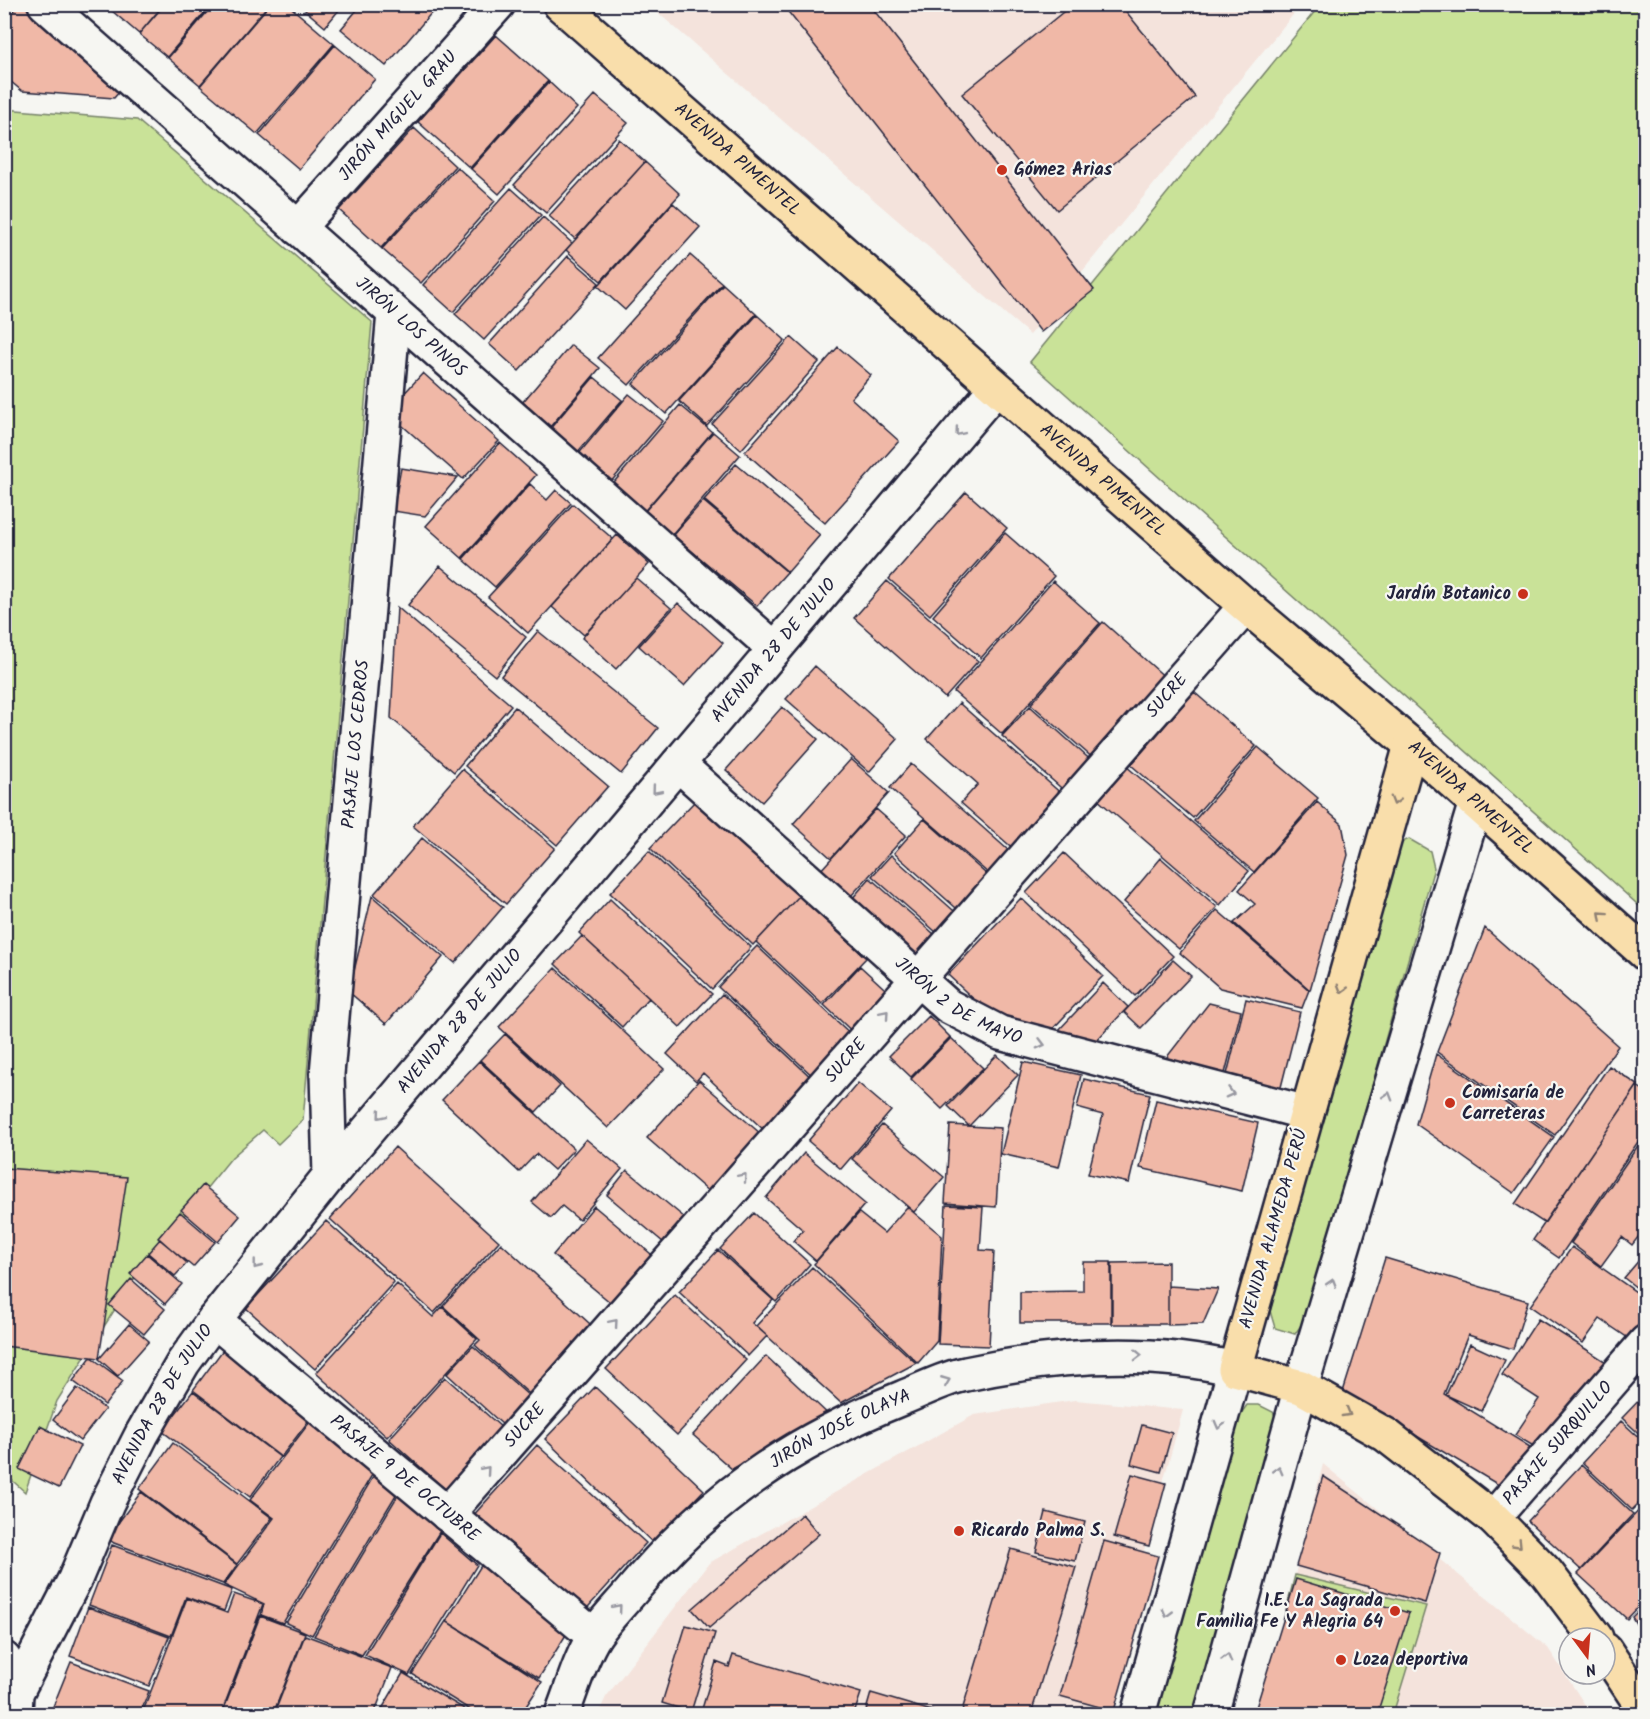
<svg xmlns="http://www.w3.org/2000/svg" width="1650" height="1719" viewBox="0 0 1650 1719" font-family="Kalam,sans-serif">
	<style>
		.built { fill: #f4e3dc }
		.green { fill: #c9e298; stroke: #76826a; stroke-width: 1.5 }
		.building { fill: #f0b8a7; stroke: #22223b; stroke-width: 1.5 }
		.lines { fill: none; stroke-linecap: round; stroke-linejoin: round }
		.minor-casing { stroke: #22223b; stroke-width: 38 }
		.tertiary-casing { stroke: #22223b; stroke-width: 38 }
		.trunk-casing { stroke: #22223b; stroke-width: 38 }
		.minor { stroke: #f6f6f2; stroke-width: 33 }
		.tertiary { stroke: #f6f6f2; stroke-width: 33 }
		.trunk { stroke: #f9deab; stroke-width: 33 }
		.oneway { stroke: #9797a0 }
		.oneway2 { stroke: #8e8073 }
		.poi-dot { fill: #c8321e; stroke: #f6f6f2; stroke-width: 2 }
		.labels { text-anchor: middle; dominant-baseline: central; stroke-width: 4.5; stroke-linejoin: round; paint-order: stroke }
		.street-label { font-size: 18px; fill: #22223b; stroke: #f6f6f2 }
		.poi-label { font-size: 18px; font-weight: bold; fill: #22223b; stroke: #f6f6f2; text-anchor: start }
	</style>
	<rect width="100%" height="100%" fill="#f6f6f2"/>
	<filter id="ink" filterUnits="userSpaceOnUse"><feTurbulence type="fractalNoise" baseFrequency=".0167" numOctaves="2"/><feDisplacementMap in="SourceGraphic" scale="12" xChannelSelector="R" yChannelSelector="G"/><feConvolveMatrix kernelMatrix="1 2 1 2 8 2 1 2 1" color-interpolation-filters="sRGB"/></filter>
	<g filter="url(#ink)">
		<path class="built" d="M649,5h652l-271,330z
			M1075,1400l108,10 -75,270 -26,34h-484l8,-17 103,-134 265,-148z
			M1323,1464l225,184 43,66h-331z"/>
		<path class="green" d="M1320,5h325v906l-615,-549z
			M4,109l133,11 235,202 -69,798 -25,24 -15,-14 -31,27 -93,114 -82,130 -32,91 -21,-19z
			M1409,839l21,12 4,17 -128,450 -11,16 -20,-6 -5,-17 126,-466z
			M1247,1405h12l14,7 7,15 -79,287h-45l84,-299z
			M1295,1575l131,31 -33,108h-133z"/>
		<path class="building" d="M19,4h8l97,82 -10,12 -92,-7 -18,-15v-55z
			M104,4h60l-25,30z
			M165,4h47l-45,53 -28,-23z
			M214,4h55l-69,81 -32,-27z
			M270,4h17l47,40 -77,90 -57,-48z
			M298,4h46l-19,23z
			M362,4h77l-53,62 -45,-37z
			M782,4h87l225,286 -53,42z
			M1073,4h47l75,93 -138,113 -95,-116z
			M496,35l52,46 -78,87 -52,-46z
			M335,45l40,34 -76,90 -40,-34z
			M549,82l28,26 -78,86 -28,-25z
			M595,95l33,28 -82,90 -32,-28z
			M414,128l41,38 -74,82 -42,-38z
			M619,139l26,23 -70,77 -26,-23z
			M645,162l35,32 -79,87 -35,-31z
			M457,167l38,34 -74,82 -39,-34z
			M511,188l30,27 -88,97 -30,-27z
			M673,203l27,24 -75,83 -27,-24z
			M543,217l29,26 -88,97 -29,-26z
			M690,255l32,28 -93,102 -31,-27z
			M568,256l31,27 -80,88 -30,-27z
			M723,284l33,30 -90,100 -33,-30z
			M757,315l28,25 -78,86 -28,-25z
			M791,337l28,25 -78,88 -29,-26z
			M571,345l29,23 -56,66 -28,-24z
			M838,347l33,28 -20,23 48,43 -74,82 -80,-71z
			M423,373l76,68 -36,38 -76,-67z
			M594,377l28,23 -46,54 -33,-17z
			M629,394l34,27 -54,63 -33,-27z
			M680,405l32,27 -77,90 -32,-27z
			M713,432l27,23 -73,85 -27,-23z
			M500,443l36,32 -74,83 -36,-32z
			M736,464l84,71 -32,37 -84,-72z
			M401,468l57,9 -33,39 -32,-5z
			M530,484l17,16 9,-10 15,13 -76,84 -32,-28z
			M966,492l41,36 -77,87 -41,-36z
			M703,501l84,71 -30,34 -84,-71z
			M573,504l40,35 -85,94 -40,-36z
			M1005,533l49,43 -73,82 -48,-42z
			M617,535l32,29 -65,71 -32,-28z
			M440,566l86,71 -31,39 -87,-71z
			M636,578l35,30 -55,61 -34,-31z
			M887,581l91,80 -33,37 -91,-80z
			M1053,581l47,42 -98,111 -48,-42z
			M678,603l45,40 -39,43 -45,-40z
			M397,607l114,98 -57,67 -63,-54z
			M1103,622l64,57 -72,81 -64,-56z
			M538,631l120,97 -37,46 -120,-98z
			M815,666l83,73 -29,33 -83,-73z
			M1194,692l62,54 -63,72 -62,-53z
			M959,703l105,93 -48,55 -55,-48 17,-19 -51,-45z
			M1030,706l65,58 -27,30 -66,-58z
			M515,707l93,79 -51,59 -92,-79z
			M782,707l36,32 -56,63 -36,-32z
			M1258,747l60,51 -64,74 -60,-51z
			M851,759l38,34 -58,65 -38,-34z
			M911,764l105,93 -20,23 -106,-92z
			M1126,766l123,105 -29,34 -123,-106z
			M462,769l93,79 -49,56 -93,-78z
			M696,800l103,96 -46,49 -103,-97z
			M1317,802l25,22 6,31 -38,135 -76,-67 21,-19 -16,-14z
			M876,809l30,26 -56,62 -30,-26z
			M924,819l70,62 -30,34 -70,-62z
			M422,838l81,69 -48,56 -81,-69z
			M649,851l102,96 -39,42 -102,-96z
			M1064,853l109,103 -38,40 -109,-103z
			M891,855l71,63 -18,21 -72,-63z
			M1161,858l56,49 -38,42 -55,-47z
			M870,878l72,63 -20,22 -71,-63z
			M372,896l71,61 -57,67 -37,-32z
			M799,896l67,62 -44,46 -66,-62z
			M1021,898l82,78 -60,63 -45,-17 -50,-47z
			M610,899l102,95 -32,33 -101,-94z
			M1217,910l92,80 -7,18 -82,-20 -40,-35z
			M1485,928l133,118 -63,89 -118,-83z
			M582,936l67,62 -27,29 -67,-63z
			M757,946l99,93 -39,41 -99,-93z
			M1173,960l18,16 -50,52 -17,-16z
			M860,966l36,33 -37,39 -35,-33z
			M555,968l109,101 -56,59 -109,-101z
			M1103,983l25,24 -34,36 -38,-10z
			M722,994l94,88 -49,51 -64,-60 -7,8 -29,-27z
			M1246,999l54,13 -22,87 -54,-13z
			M1209,1003l32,8 -20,78 -65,-18z
			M929,1016l21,21 -39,40 -22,-21z
			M505,1034l55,52 -24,26 -56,-52z
			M951,1038l32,30 -41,41 -31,-30z
			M1436,1054l118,83 -40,56 -98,-69z
			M997,1055l21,20 -49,51 -21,-20z
			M479,1061l95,88 -20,21 -18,-16 -17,18 -77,-72z
			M1023,1062l58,13 -22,92 -58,-13z
			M1609,1066l29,19 -94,138 -29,-19z
			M1084,1079l66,15 -21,89 -41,-9 15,-59 -26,-7z
			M699,1080l70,61 -51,59 -71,-62z
			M858,1083l33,28 -50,58 -33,-28z
			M1637,1086l9,6v38l-87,128 -26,-18z
			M1156,1100l102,23 -16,68 -102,-23z
			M882,1125l62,52 -30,35 -62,-53z
			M950,1125l51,3 -5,79 -51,-4z
			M1646,1134v93l-14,18 -10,-8 -21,29 -30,-23z
			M586,1139l36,30 -43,51 -17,-14 -11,12 -19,-16z
			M395,1147l104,94 -65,72 -104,-94z
			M804,1153l61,51 -49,57 -23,-20 10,-11 -37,-32z
			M4,1168l123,9 -28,181 -95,-12z
			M627,1170l64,53 -21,25 -63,-53z
			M203,1185l37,31 -22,26 -37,-32z
			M946,1205l37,2 -3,43 14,1 -5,95 -51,-2z
			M594,1206l63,53 -41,48 -63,-52z
			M907,1207l35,29 -5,105 -19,22 -104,-99 45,-51 25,20z
			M180,1212l35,30 -22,25 -35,-29z
			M754,1213l56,51 -34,38 -56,-53z
			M326,1221l68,61 -79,87 -69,-61z
			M160,1239l27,24 -12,13 -27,-23z
			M501,1243l99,90 -63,68 -62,-56 5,-5 -37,-34z
			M1572,1247l74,52v32l-9,13 -37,-25 -17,24 -53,-37z
			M718,1250l55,50 -21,23 15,13 -19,20 -69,-64z
			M1646,1252v43l-22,-17z
			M147,1254l35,30 -17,20 -35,-30z
			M1385,1258l143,43 -15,48 -45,-14 -24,59 94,58 -36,35 -159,-95z
			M1083,1262h28v61h-91v-31l63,-1z
			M1168,1262v62h-56v-61z
			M812,1267l104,96 -75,40 -85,-77z
			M131,1279l34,30 -21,25 -35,-29z
			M397,1284l36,33 9,-10 35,32 -90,98 -71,-64z
			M1168,1286l50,3 -15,35 -35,1z
			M675,1295l71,65 -69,75 -71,-66z
			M1538,1319l73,46 -71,85 -25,-15 24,-36 -37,-24z
			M129,1324l20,17 -31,35 -19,-17z
			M1470,1344l35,16 -24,51 -35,-16z
			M473,1346l66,59 -26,29 -66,-60z
			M225,1347l89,67 -33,43 -88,-67z
			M766,1356l65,61 -99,52 -39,-34z
			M91,1357l32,24 -18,24 -32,-24z
			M445,1377l66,59 -57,61 -65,-58z
			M595,1387l109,103 -51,53 -108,-104z
			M77,1388l28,21 -25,32 -27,-21z
			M193,1391l87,66 -30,40 -88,-66z
			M1646,1393v47l-24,-22z
			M316,1414l62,51 -95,158 -22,-8 3,-11 -40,-19 50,-67 -24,-18z
			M1621,1421l25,23v52l-14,14 -50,-47z
			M1142,1425l30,8 -11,39 -30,-8z
			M40,1426l40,20 -21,42 -40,-19z
			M173,1443l99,75 -35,46 -98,-75z
			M537,1445l109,98 -66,73 -109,-98z
			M1581,1465l52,49 -52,56 -53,-49z
			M379,1467l21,21 -88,147 -26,-12z
			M1132,1474l34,9 -17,63 -35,-9z
			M1323,1476l117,77 -15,50 -129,-37z
			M401,1490l44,33 -83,132 -48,-19z
			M141,1492l96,73 -14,19 -109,-41 -7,-5z
			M1646,1503v96l-19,20 -49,-45z
			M1046,1512l39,10 -10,39 -39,-9z
			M802,1514l17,20 -110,94 -17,-19z
			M440,1533l37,32 -68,110 -44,-20z
			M1104,1541l54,15 -44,155 -54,-15z
			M112,1545l120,45 -8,21 -38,-14 -15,39 -82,-31z
			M1011,1549l65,18 -45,147h-70z
			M482,1564l92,58 -35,56 -93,-57z
			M1296,1579l113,34 -32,101h-123z
			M234,1594l29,10 -42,110h-79l45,-116 40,15z
			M1646,1603v37l-14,-23z
			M88,1607l81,30 -20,49 -79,-30z
			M260,1616l45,17 -32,81h-51z
			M446,1621l96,61 -21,32h-44l-65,-40z
			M686,1625l29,8 -24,79 -29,-9z
			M305,1635l87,33 -18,46h-100z
			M733,1655l128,38 -7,21h-133l-19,-5 14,-47 13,5z
			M71,1662l78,29 -9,23h-90z
			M403,1673l70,41h-94z
			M871,1693l71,21h-77z"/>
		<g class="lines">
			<g class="minor-casing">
				<g id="minor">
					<path id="s1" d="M45,4l730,645"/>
					<path id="s2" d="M298,228l200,-224"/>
					<path id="s3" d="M678,764l270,242 52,27 307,80"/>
					<path id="s4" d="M330,1175l-3,-101 67,-761"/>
					<path id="s5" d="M214,1320l380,316"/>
					<path id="s6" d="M447,1514l799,-908"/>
					<path id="s7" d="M1493,1518l153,-176"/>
					<path d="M4,1659l12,34"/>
				</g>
			</g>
			<g class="tertiary-casing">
				<g id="tertiary">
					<path id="s8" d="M15,1714l1,-21 59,-114 32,-76 35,-69 41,-71 31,-43 116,-145 666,-787"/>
					<path id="s9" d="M562,1714c10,-25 18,-56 33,-79 10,-15 23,-28 35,-42 77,-93 160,-150 272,-195 21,-8 42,-20 64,-24 88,-19 181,-26 269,-5l-97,345"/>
					<path d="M1211,1714l90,-327 175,-585"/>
				</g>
			</g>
			<g class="trunk-casing">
				<g id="trunk">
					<path id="s10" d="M560,4l686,602 165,139 235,209"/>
					<path d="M1411,745l-176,624 66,18 85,48 107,83 53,54 50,66"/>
					<path d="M1605,1650l41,62"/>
				</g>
			</g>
			<use href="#minor" class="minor"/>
			<use href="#tertiary" class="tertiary"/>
			<use href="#trunk" class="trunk"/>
		</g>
		<defs><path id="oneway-chevron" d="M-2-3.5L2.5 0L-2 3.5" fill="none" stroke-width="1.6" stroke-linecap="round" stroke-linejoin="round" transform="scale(1.5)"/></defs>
		<g class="oneway">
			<use href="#oneway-chevron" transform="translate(959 432) rotate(130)"/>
			<use href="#oneway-chevron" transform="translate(656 790) rotate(130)"/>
			<use href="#oneway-chevron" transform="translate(885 1014) rotate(-49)"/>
			<use href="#oneway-chevron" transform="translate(1041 1044) rotate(15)"/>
			<use href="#oneway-chevron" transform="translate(1230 1093) rotate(15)"/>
			<use href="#oneway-chevron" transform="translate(1388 1096) rotate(-73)"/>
			<use href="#oneway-chevron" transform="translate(381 1115) rotate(130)"/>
			<use href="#oneway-chevron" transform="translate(743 1177) rotate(-49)"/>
			<use href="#oneway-chevron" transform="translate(257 1265) rotate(128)"/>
			<use href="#oneway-chevron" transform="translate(1332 1283) rotate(-73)"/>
			<use href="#oneway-chevron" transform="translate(614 1323) rotate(-49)"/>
			<use href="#oneway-chevron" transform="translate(1138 1355) rotate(1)"/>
			<use href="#oneway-chevron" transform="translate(946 1381) rotate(-22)"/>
			<use href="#oneway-chevron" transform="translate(1219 1425) rotate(105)"/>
			<use href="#oneway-chevron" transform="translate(486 1470) rotate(-49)"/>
			<use href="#oneway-chevron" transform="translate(1278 1470) rotate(-75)"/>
			<use href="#oneway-chevron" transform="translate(618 1608) rotate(-50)"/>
			<use href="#oneway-chevron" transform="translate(1167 1613) rotate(105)"/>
			<use href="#oneway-chevron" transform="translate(1227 1658) rotate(-75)"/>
		</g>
		<g class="oneway2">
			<use href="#oneway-chevron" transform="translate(1395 801) rotate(106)"/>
			<use href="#oneway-chevron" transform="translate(1602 915) rotate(-138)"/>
			<use href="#oneway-chevron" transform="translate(1342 989) rotate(106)"/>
			<use href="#oneway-chevron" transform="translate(1347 1413) rotate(30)"/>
			<use href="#oneway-chevron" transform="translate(1518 1544) rotate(46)"/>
		</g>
	</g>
	<g class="poi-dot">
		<circle cx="1002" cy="170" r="6"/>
		<circle cx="1523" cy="594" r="6"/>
		<circle cx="1450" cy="1103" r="6"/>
		<circle cx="959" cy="1531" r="6"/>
		<circle cx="1395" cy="1611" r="6"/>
		<circle cx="1341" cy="1660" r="6"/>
	</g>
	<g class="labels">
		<g class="street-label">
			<text stroke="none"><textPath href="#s2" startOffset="150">JIRÓN MIGUEL GRAU</textPath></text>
			<text stroke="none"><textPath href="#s10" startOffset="236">AVENIDA PIMENTEL</textPath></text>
			<text stroke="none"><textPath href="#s1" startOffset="488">JIRÓN LOS PINOS</textPath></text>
			<text stroke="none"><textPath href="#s10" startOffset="722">AVENIDA PIMENTEL</textPath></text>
			<text stroke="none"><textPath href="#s8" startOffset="1317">AVENIDA 28 DE JULIO</textPath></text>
			<text stroke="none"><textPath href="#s6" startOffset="1090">SUCRE</textPath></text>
			<text stroke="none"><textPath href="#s4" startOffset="432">PASAJE LOS CEDROS</textPath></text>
			<text stroke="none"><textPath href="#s10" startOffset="1208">AVENIDA PIMENTEL</textPath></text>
			<text stroke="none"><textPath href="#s3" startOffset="369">JIRÓN 2 DE MAYO</textPath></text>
			<text stroke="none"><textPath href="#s8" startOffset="831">AVENIDA 28 DE JULIO</textPath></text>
			<text stroke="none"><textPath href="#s6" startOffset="604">SUCRE</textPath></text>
			<text transform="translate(1274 1229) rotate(-74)">AVENIDA ALAMEDA PERÚ</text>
			<text stroke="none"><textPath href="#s8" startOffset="345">AVENIDA 28 DE JULIO</textPath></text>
			<text stroke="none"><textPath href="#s6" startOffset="118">SUCRE</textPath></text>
			<text stroke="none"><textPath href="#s9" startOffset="410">JIRÓN JOSÉ OLAYA</textPath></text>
			<text stroke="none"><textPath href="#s7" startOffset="99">PASAJE SURQUILLO</textPath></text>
			<text stroke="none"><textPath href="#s5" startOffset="248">PASAJE 9 DE OCTUBRE</textPath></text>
		</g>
		<g class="poi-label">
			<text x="1014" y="170">Gómez Arias</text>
			<text x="1511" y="594" text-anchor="end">Jardín Botanico</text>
			<text x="1462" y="1093">Comisaría de<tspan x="1462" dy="21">Carreteras</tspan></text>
			<text x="971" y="1531">Ricardo Palma S.</text>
			<text x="1383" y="1601" text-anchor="end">I.E. La Sagrada<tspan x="1383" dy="21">Familia Fe Y Alegria 64</tspan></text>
			<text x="1353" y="1660">Loza deportiva</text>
		</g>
	</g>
	<rect width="1650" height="1719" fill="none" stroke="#f6f6f2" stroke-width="24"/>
	<rect x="12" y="12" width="1626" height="1695" fill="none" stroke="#22223b" stroke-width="2" filter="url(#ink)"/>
	<g transform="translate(1587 1656) rotate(164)"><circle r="28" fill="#f6f6f2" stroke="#a1a1a9" stroke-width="1.5"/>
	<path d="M0-4.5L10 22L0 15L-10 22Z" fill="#c8321e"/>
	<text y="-9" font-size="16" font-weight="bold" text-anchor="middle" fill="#22223b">N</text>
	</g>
</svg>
